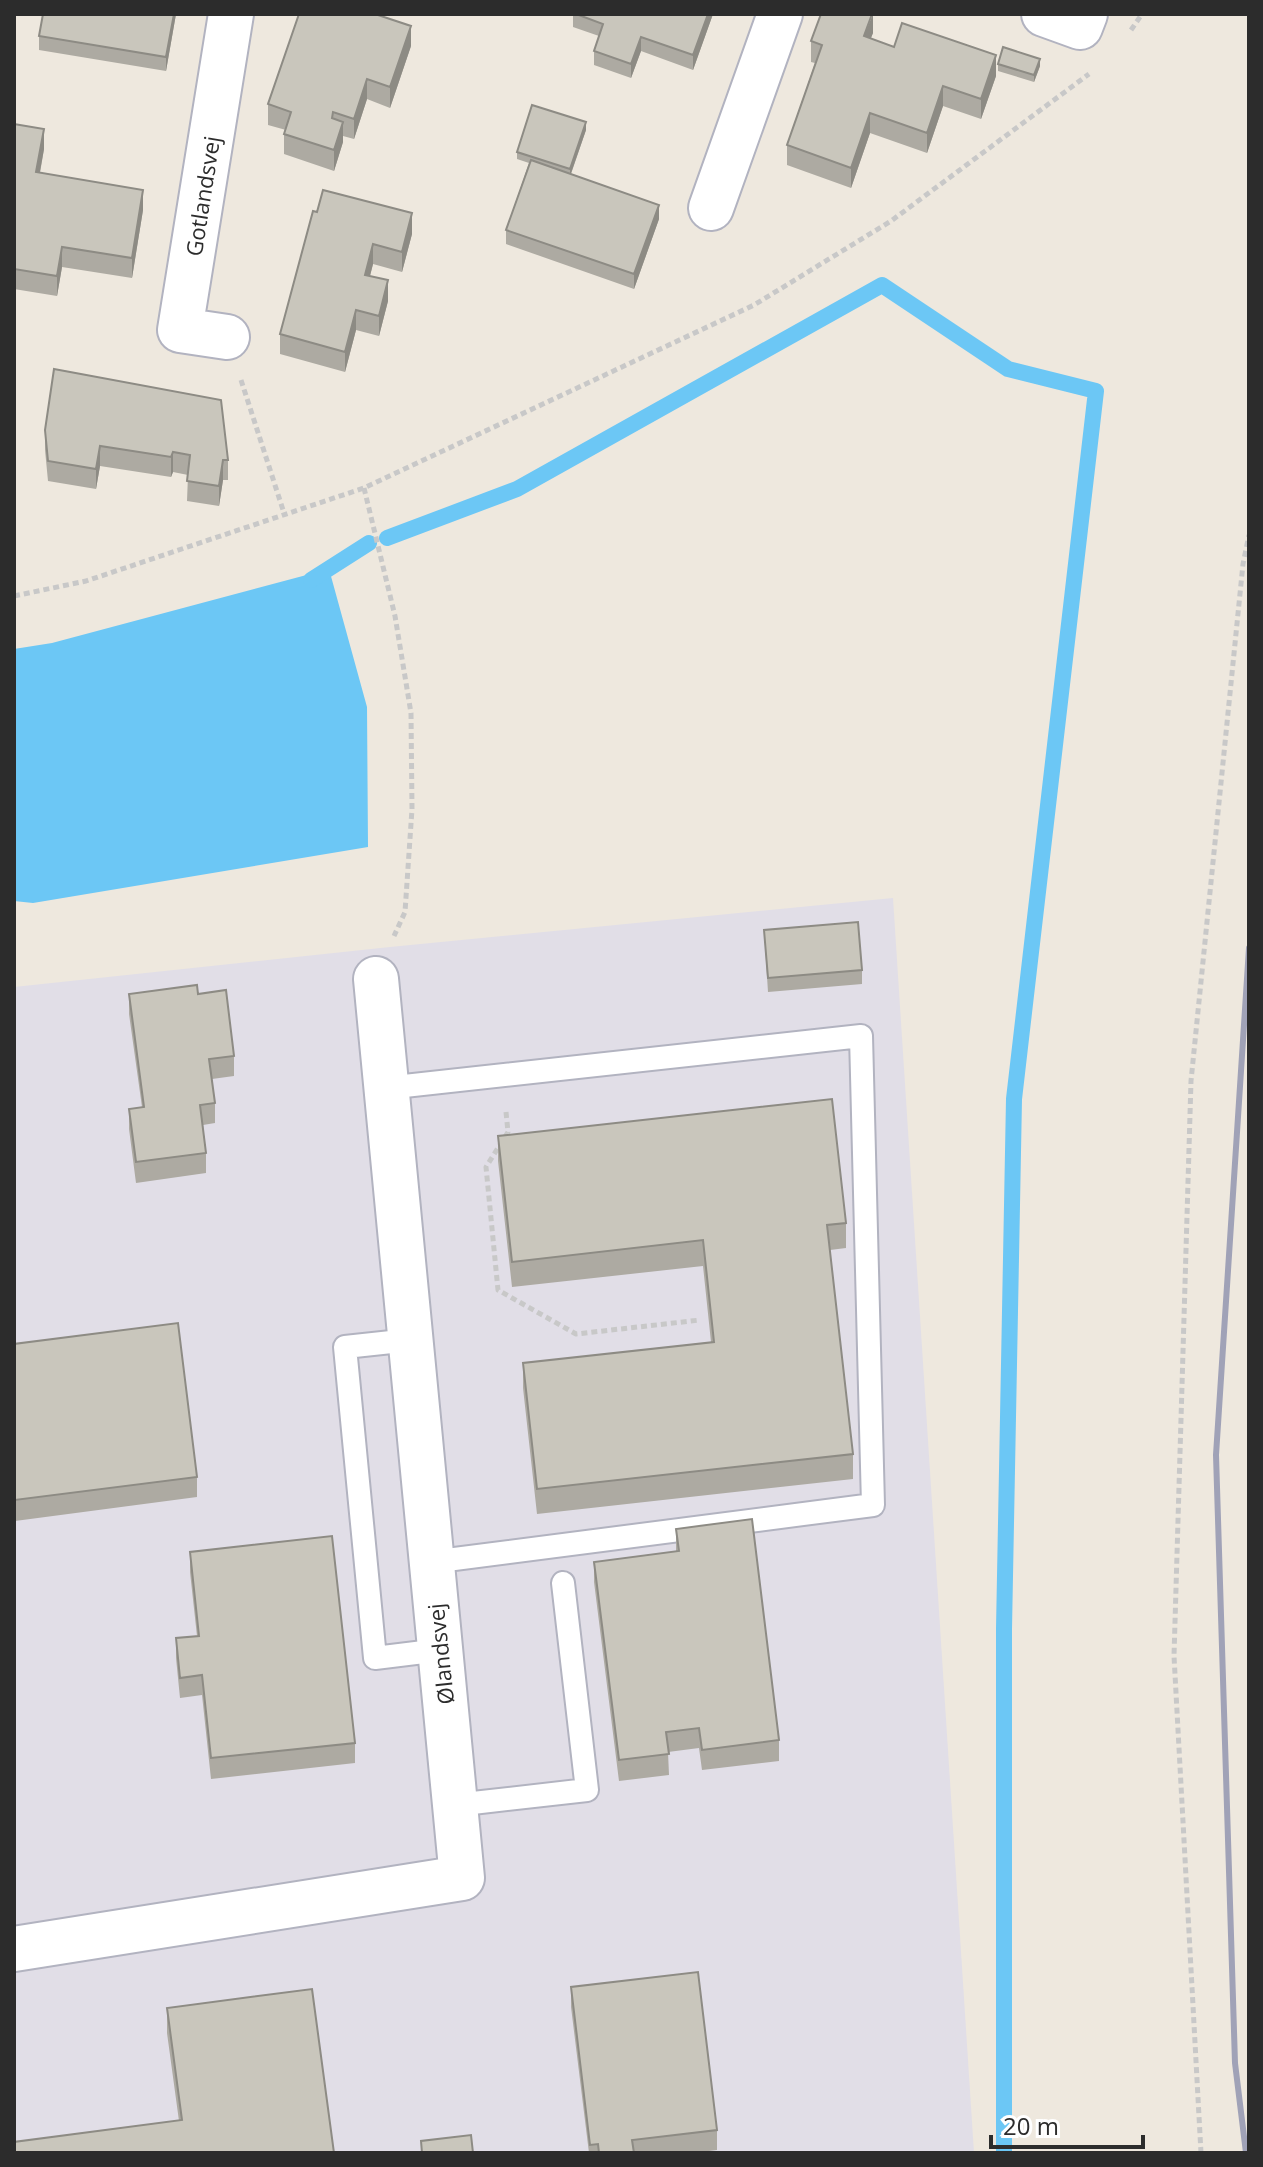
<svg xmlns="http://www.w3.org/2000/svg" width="1263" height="2167" viewBox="0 0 1263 2167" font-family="'Open Sans',sans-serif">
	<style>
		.industrial { fill: #e1dee7 }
		.water { fill: #6cc7f5 }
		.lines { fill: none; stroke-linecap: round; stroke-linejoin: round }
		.stream { stroke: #6cc7f5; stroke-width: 16 }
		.lane-casing { stroke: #b2b3c0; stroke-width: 26 }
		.street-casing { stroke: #b2b3c0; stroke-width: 48 }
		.path { stroke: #c8c8c8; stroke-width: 5; stroke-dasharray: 6 4; stroke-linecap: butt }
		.lane { stroke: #fff; stroke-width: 22 }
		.street { stroke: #fff; stroke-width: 44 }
		.rail { stroke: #a0a2b7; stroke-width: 6 }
		.wall { fill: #adaaa2 }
		.shaded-wall { fill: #8d8b84 }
		.building { fill: #c9c6bc; stroke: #8d8b84; stroke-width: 2 }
		.labels { text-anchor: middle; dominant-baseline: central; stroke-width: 7; stroke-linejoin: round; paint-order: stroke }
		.street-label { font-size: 22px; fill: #2c2c2c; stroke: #fff }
	</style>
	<rect width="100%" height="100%" fill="#eee8de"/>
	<path class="industrial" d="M893,898l81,1255h-960v-1166l376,-40z"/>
	<path class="water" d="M329,569l38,138 1,140 -335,56 -19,-2v-252l38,-6z"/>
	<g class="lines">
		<path class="stream" d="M387,538l130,-49 365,-204 126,84 88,22 -82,708 -10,530v524
			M311,580l58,-37"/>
		<g class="lane-casing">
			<path id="lane" d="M386,1088l475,-52 12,469 -442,57
				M410,1340l-65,7 30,311 65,-8
				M455,1805l132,-15 -24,-207"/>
		</g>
		<g class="street-casing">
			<path id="street" d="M1044,14l36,13 5,-13
				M711,208l69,-194
				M227,337l-47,-7 51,-316
				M14,1949l448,-71 -86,-899"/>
		</g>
		<path class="path" d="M1131,30l11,-16
			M241,380l44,136
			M364,488l31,128 16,97 1,96 -7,103 -11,24
			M14,596l72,-15 278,-93 390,-183 137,-84 198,-147
			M506,1112l2,20 -22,35 12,123 78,44 124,-14
			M1201,2153l-27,-497 17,-575 52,-517 6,-29"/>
		<use href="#lane" class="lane"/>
		<use href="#street" class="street"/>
		<path class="rail" d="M1246,2153l-11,-90 -19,-608 33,-507"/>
	</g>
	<path class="wall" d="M43,14h133l-10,57 -127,-21v-14z
		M573,14h140l-20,56 -52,-19 -10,27 -37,-13v-14l5,-15 -26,-9z
		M873,33l-3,6 24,8 102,29 -15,43 -38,-13 -16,47 -57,-20 -19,55 -64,-23v-20l28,-82 -4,-1v-21z
		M411,46l-21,62 -23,-9 -13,40 -11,-3v6l-9,29 -50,-17v-20l2,-4 -18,-5v-21z
		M998,64l42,2 -6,16 -36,-11z
		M14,124l30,25 -4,24 103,37 -11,68 -70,-11 -5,29 -43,-7z
		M586,130l-15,44 88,45 -25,70 -128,-45v-14l23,-67 -12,-4v-7z
		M313,211l99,23 -10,38 -29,-8 -3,12 18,25 -9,35 -23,-6 -11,42 -65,-18v-20z
		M45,430l183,30v20h-5l-4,26 -32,-5 1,-26 -15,-3 -2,5 -71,-11 -4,23 -48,-8 -3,-31z
		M764,930l98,40v14l-94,8z
		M129,994h69l36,62v20l-22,3 3,24v20l-12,2 3,28v20l-70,10 -7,-54v-20l13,-2 -13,-93z
		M498,1136l348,87v25l-16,2 23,204v25l-316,35 -14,-126v-25l188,-21 -8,-76 -191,21 -14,-126z
		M14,1344l183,133v20l-182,24 -1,-9z
		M676,1529l103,211v21l-77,9 -3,-22 -31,4 1,23 -50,6 -25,-199v-20l82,-10z
		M190,1552l165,191v20l-144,16 -9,-84 -22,3 -4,-40v-20l21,-2 -7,-64z
		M571,1987l146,143v20l-24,3h-104l-18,-146z
		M167,2008l167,145 -155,-32 -12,-88z"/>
	<path class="shaded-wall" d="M174,14h2l-10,57v-14z
		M708,14h5l-20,56v-15z
		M873,14v19l-9,23v-20z
		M411,26v20l-21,62v-21z
		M641,37v14l-10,27v-14z
		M996,55v21l-15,43v-20z
		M1040,59v7l-6,16v-7z
		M367,79v20l-13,40v-20z
		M943,86v20l-16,47v-20z
		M870,113v20l-19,55v-20z
		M343,122v20l-9,29v-21z
		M586,122v8l-16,46v-7z
		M44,129v20l-8,44v-21z
		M143,190v20l-11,68v-20z
		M659,205v14l-25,70v-15z
		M412,213v21l-10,38v-20z
		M373,244v20l-8,31v-20z
		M62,247v20l-5,29v-20z
		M388,280v21l-9,35v-20z
		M356,310v20l-11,42v-20z
		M100,446v20l-4,23v-20z
		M173,452v20l-2,5v-20z
		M223,460v20l-4,26v-20z"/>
	<path class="building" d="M43,14h131l-8,43 -127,-21z
		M299,14h76l36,12 -21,61 -23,-8 -13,40 -21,-7 -1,6 11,4 -9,28 -50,-16 7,-22 -23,-8z
		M576,14h132l-15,41 -52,-18 -10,27 -37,-13 9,-27z
		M821,14h51l-8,22 30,11 8,-24 94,32 -15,44 -38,-13 -16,47 -57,-20 -19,55 -64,-23 35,-100 -11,-4z
		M1003,47l37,12 -6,16 -36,-11z
		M532,105l54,17 -16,47 -53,-17z
		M14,124l30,5 -8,43 107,18 -11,68 -70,-11 -5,29 -43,-7z
		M531,160l128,45 -25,69 -128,-44z
		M323,190l89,23 -10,39 -29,-8 -8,31 23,5 -9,36 -23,-6 -11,42 -65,-18 33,-123 4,1z
		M54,369l167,31 7,60h-5l-4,26 -32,-5 3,-26 -17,-3 -2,5 -71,-11 -4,23 -48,-8 -3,-31z
		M858,922l4,48 -94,8 -4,-48z
		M197,985l1,9 28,-4 8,66 -25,3 6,44 -15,2 6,48 -70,9 -7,-53 15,-2 -15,-113z
		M832,1099l14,124 -19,2 26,229 -316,35 -14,-126 191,-21 -11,-102 -191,22 -14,-126z
		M178,1323l19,154 -182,23 -1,-8v-148z
		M752,1519l27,221 -77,10 -3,-22 -33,4 3,22 -50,6 -25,-198 85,-11 -3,-22z
		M332,1536l23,207 -144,15 -9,-83 -22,3 -4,-40 23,-2 -9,-84z
		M698,1972l19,158 -85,10 2,13h-35l-1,-9 -8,1 -19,-158z
		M312,1989l22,164h-320v-11l168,-22 -15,-112z
		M471,2135l2,18h-51l-1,-12z"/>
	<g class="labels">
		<g class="street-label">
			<text transform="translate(202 196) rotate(-81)">Gotlandsvej</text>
			<text transform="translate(440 1654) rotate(-96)">Ølandsvej</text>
		</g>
	</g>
	<rect width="1263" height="2167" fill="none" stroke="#2c2c2c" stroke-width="32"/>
	<path d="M991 2135v12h152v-12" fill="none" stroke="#2c2c2c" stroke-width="4"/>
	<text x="1003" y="2135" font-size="24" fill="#2c2c2c" stroke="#ffffff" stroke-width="6" paint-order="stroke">20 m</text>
</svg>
